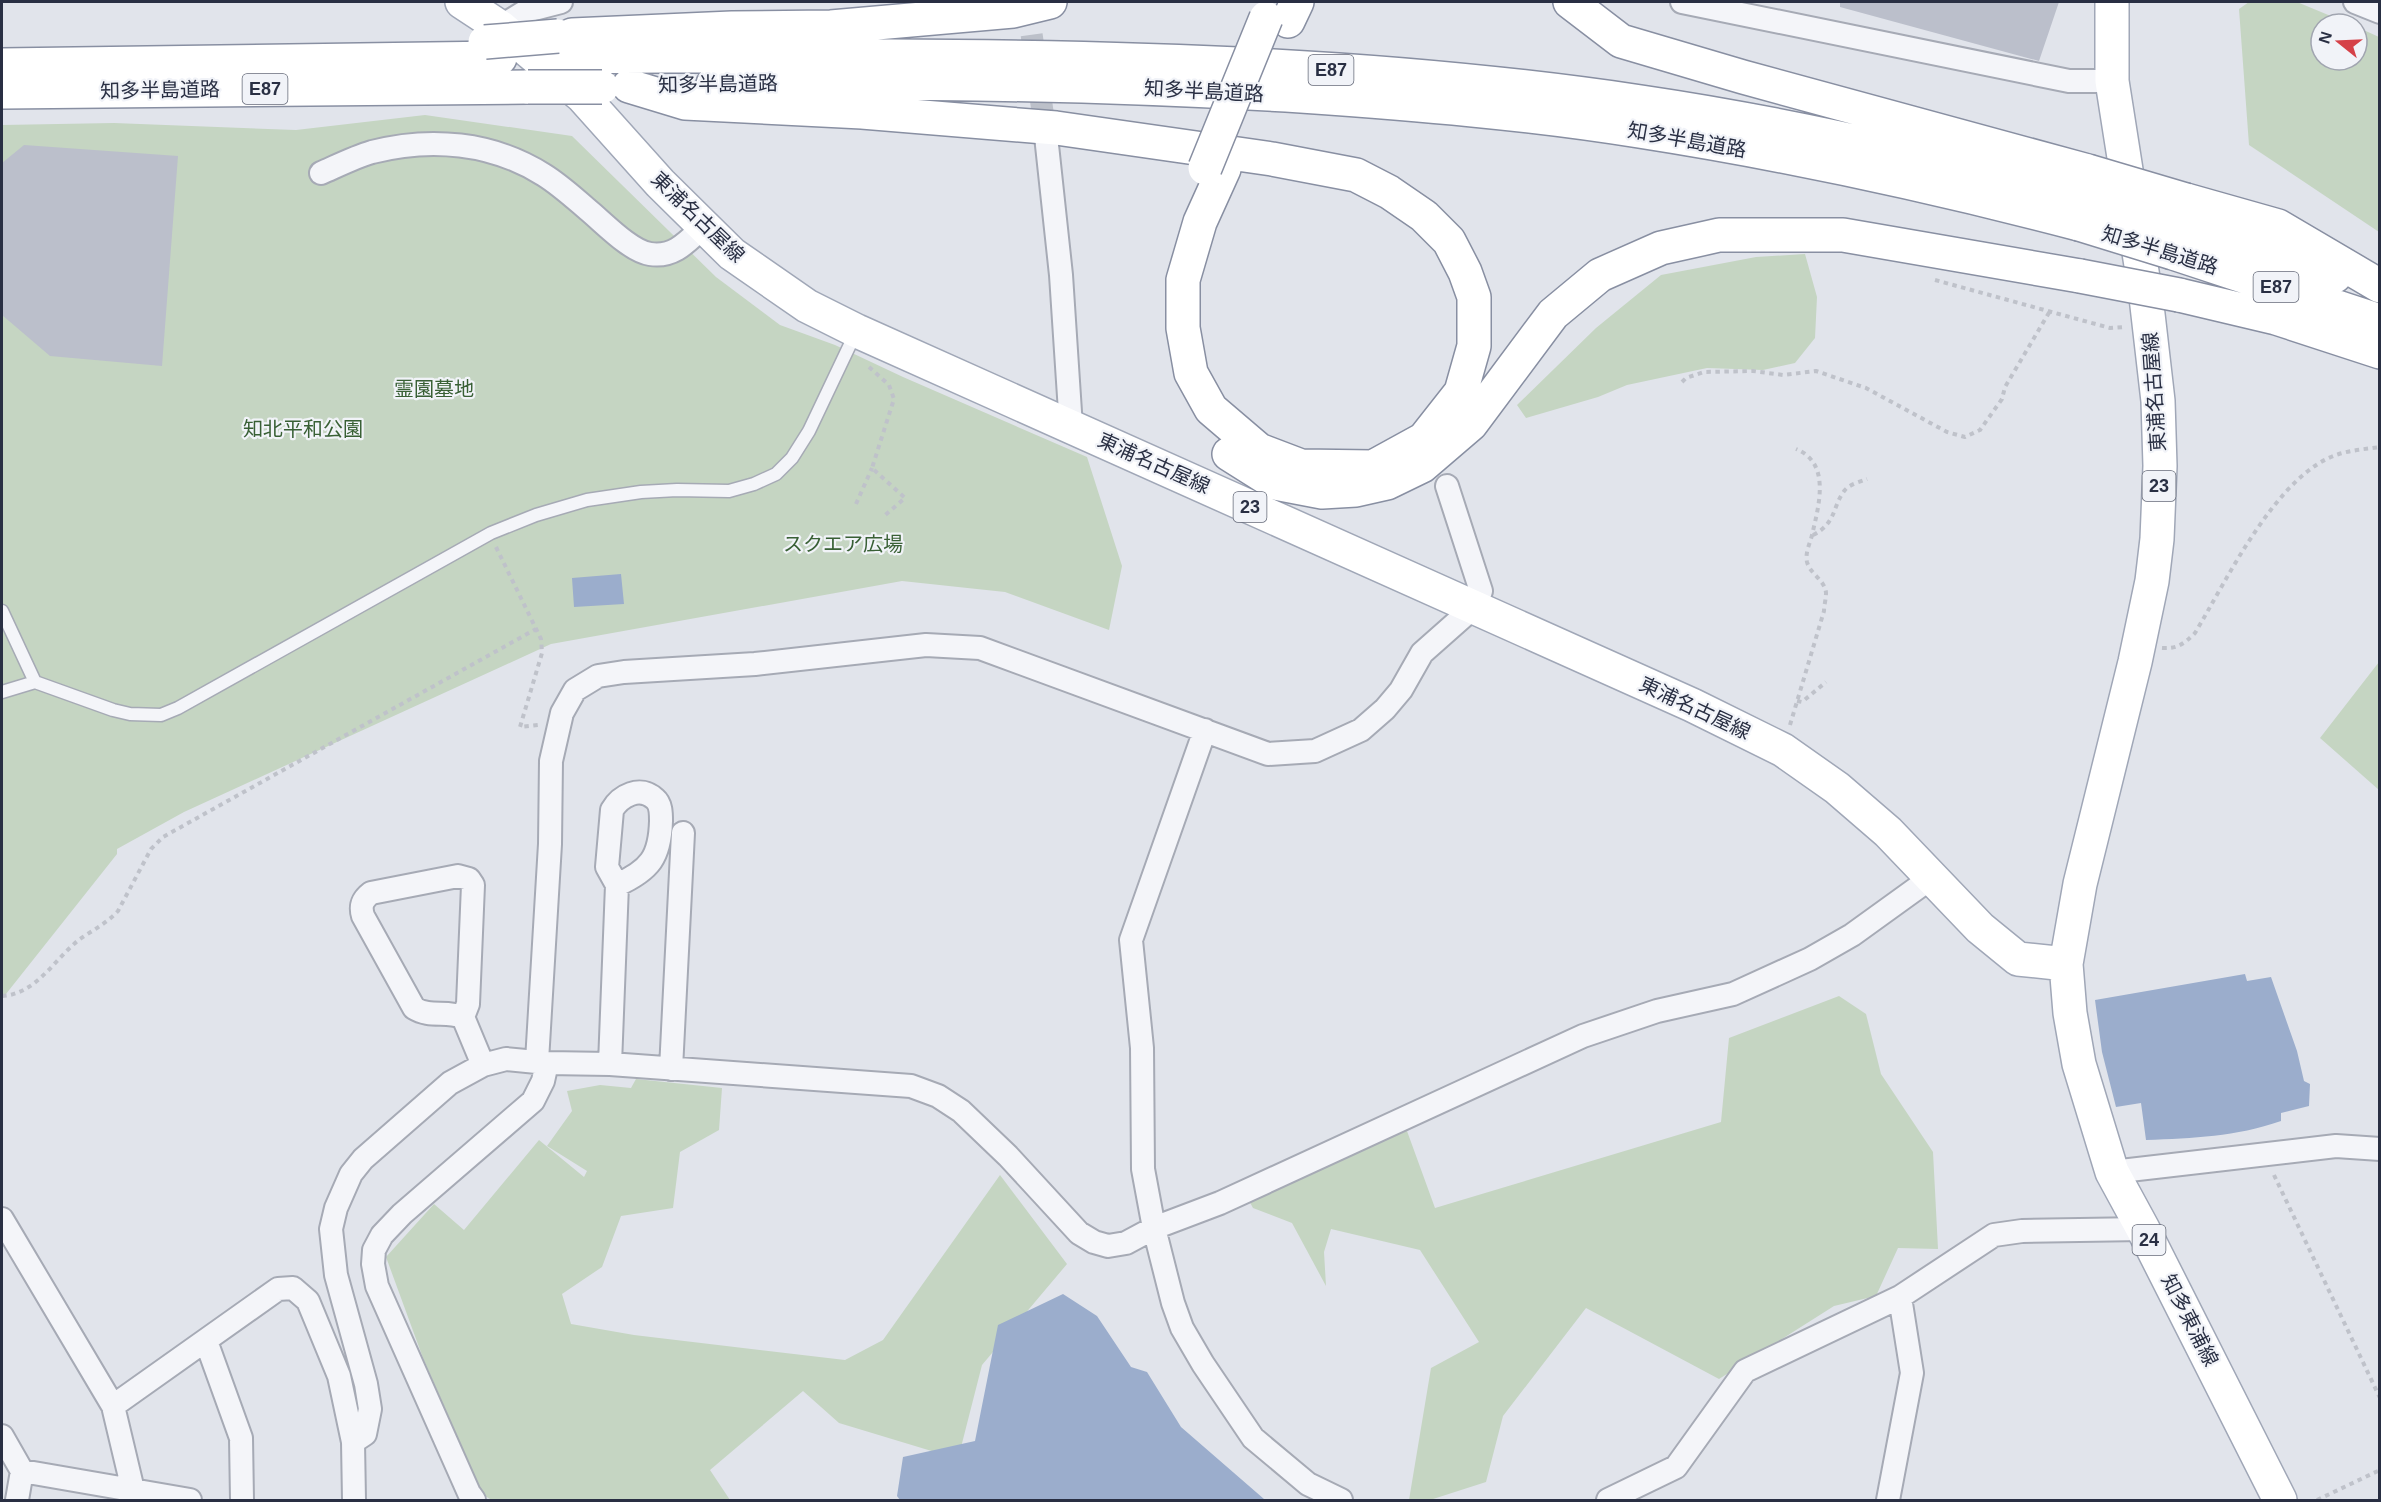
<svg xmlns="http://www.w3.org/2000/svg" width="2381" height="1502" viewBox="0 0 2381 1502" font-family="Helvetica,'Noto Sans JP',sans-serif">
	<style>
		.green { fill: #c5d5c2 }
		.water { fill: #9badcc }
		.building { fill: #bbbfcb }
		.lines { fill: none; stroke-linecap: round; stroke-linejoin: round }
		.street-tunnel { stroke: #bcc0c9; stroke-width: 22; stroke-dasharray: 22 11; stroke-linecap: butt }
		.lane-casing { stroke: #a6aab5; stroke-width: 15 }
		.street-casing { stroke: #a6aab5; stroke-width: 26 }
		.primary-casing { stroke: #a0a7b7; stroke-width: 36 }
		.highway-casing { stroke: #888fa2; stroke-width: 36 }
		.path { stroke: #bfc2ca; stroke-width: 4; stroke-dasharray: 4.5 4.5; stroke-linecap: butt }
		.lane { stroke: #f4f5f9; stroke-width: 12 }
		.street { stroke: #f4f5f9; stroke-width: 22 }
		.primary { stroke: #fff; stroke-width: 33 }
		.highway { stroke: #fff; stroke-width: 33 }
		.highway-bridge-casing { stroke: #888fa2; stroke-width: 36; stroke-linecap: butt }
		.highway-bridge { stroke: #fff; stroke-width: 33 }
		.labels { text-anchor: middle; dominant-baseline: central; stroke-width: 4.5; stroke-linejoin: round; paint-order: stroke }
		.shield { fill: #f1f3f8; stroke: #656a79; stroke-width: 1.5 }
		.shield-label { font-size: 18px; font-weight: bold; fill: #292f43 }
		.street-label { font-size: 20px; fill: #292f43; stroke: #f1f3f8 }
		.park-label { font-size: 20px; fill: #396035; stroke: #f1f3f8 }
	</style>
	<rect width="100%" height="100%" fill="#e1e4eb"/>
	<path class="green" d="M2249,2h48l53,22h-29v36h36v-33l22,10v195l-130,-87 -10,-136z
		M425,115l147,21 144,141 64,48 55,20 68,32 184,80 35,109 -13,64 -104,-38 -103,-11 -351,63 -367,168 -67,37v5l-115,145v-874l112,-2 182,7z
		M1805,254l12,43 -2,41 -20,25 -32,7 -56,-2 -80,17 -29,12 -72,21 -9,-13 79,-77 65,-53 95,-18z
		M2379,662v128l-59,-52z
		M1839,996l27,18 15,60 52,78 5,97 -40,-1 -22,48 -42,10 -115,73 -133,-71 -83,108 -17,66 -56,18h-21l22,-132 48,-26 -59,-92 -89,-21 -7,23 2,34 -34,-63 -39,-15 -7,-13 161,-64 28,77 286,-86 8,-84z
		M636,1079l86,9 -3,42 -39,22 -7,56 -52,8 -19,51 -40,27 9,30 63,11 211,25 38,-20 117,-165 67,89 -85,101 -24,94 -119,-36 -36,-32 -93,79 20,30h-238l-9,-5 -60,-137 -37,-101 48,-53 30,26 75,-90 45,37 3,-6 -40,-25 25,-35 -5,-20 33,-6 31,3z"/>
	<path class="water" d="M621,574l3,30 -50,3 -2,-29z
		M2245,974l2,7 24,-4 26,74 7,30 6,3 -1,22 -28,7v8c-46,16 -87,17 -135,19l-5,-37 -25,4 -14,-55 -7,-52z
		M1063,1294l34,22 34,51 16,5 34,55 83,72 6,1h-370l-3,-4 6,-39 72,-16 23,-116z"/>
	<path class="building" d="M1840,2h219l-20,59 -199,-54z
		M24,145l154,11 -16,210 -112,-10 -48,-41v-152z"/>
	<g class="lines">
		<path class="street-tunnel" d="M1027,2l19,134"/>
		<g class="lane-casing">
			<path id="lane" d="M2,611l33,71
				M2,692l33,-10 78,28 17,4 31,1 17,-7 313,-175 45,-18 51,-15 54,-8 36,-2 52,1 25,-7 22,-10 16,-16 17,-27 47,-99"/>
		</g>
		<g class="street-casing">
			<path id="street" d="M1682,2l387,79h43
				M2355,2l25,10
				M500,27l26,-16 35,-9
				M1046,136l15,139 10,152
				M321,173c16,-7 34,-16 51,-21 58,-15 120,-10 172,23 16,10 29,22 43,34 16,13 43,42 63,45 24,4 38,-13 54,-28
				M1205,730l-74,210 11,108 1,121 11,59 19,75 9,25 21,36 50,74 55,46 33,16
				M463,1017c-17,-7 -33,1 -49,-9l-51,-92c-3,-10 -1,-16 8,-23l87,-17 11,3 4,6 -5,119 -5,13 20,48
				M537,1061l13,-217 1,-83 11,-48 13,-23 23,-14 26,-4 131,-8 171,-19 54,3 288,106 47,-3 46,-21 24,-21 16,-19 21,-37 52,-46 7,-16 -34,-105
				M610,1064l7,-179 -10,-18 5,-57c8,-14 28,-25 43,-11 6,5 6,14 6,22 -1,36 -11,49 -44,64
				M671,1069l12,-236
				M2112,1172l224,-26 44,3
				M2,1219l111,187 165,-117 15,-1 15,13 31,75 14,66 1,58
				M206,1341l35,97 1,62
				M113,1406l20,84 -2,10
				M2,1436l20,35 -5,29
				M353,1442l12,-8 5,-25 -4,-25 -30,-109 -5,-46 5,-21 15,-34 12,-15 87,-76 33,-18 23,-6 41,4 63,1 301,22 27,10 23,15 47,45 71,77 15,9 14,4 18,-3 28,-15 66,-25 363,-167 74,-25 76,-17 77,-35 42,-24 79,-57
				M22,1471l168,29
				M474,1500l-5,-7 -92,-207 -4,-22 1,-14 8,-15 20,-21 131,-113 10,-20 4,-18
				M1608,1500l68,-33 69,-96 155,-74 94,-62 28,-4 121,-2
				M1888,1500l24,-127 -12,-76"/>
		</g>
		<g class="primary-casing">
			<path id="primary" d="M462,2l38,25 82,69 78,87 72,71 75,52 50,25 835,374 91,45 54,38 51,44 92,96 38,31 48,5
				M2112,2v79l34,216 12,104 2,65 -3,73 -5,42 -17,81 -55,222 -14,80 4,49 9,51 33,108 31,57 137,271"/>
		</g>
		<g class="highway-casing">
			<path id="highway" d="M1570,2l51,39 122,36 345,94
				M1288,21l9,-19
				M572,35l160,-7 99,-1 182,-16 37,-9
				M567,57c108,-2 215,-1 323,-1 251,1 502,9 751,46 150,22 297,56 443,96
				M2,65l498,-7
				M713,84c196,-3 392,0 588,12 113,8 226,17 338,35 148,23 295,55 440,93
				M629,86l56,17 177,9 194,16 216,31 84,16 33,17 35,24 25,25 16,31 9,25v49l-13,46 -37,47 -51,28 -72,-1 -42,-16 -48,-41 -20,-36 -8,-45v-48l17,-58 24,-53
				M2,92l526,-5
				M2186,200l92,26 102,60
				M2178,224l157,52
				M2173,253l207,68
				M2179,295l97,23 104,34
				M1229,454l46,29 47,9 34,-2 31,-7 35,-17 49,-42 82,-110 47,-39 61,-27 58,-13h124l237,41"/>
		</g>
		<path class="path" d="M1935,280l175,48 14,-1
			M869,367l20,18 5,14 -22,69 33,30 -22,19
			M1682,382l4,-4 18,-6 49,-1 30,4 33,-4 50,17 81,44 18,5 15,-7 22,-31 3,-12 45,-76
			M856,504l16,-36
			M1813,535c24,-12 19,-29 32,-45 5,-6 15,-8 22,-11
			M496,547l45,92 1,14 -22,74 18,-2
			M2162,648c15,1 22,-4 33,-15 32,-53 82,-160 144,-179 13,-4 27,-5 41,-7
			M1797,701l5,1 24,-20
			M1790,725l34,-114c0,-5 2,-12 2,-18 -1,-13 -16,-19 -19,-31 -2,-10 3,-18 5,-27 7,-30 19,-72 -16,-86
			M2,996c35,-2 53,-38 78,-57 13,-9 27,-16 38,-28l33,-62 12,-12 373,-208
			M2274,1175l106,223
			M2317,1500l63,-30"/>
		<use href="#lane" class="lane"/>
		<use href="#street" class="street"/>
		<use href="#primary" class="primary"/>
		<use href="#highway" class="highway"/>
		<g class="highway-bridge-casing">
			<path id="highway-bridge" d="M485,42l73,-6
				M528,87h74
				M1205,168l61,-150
				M2088,171l98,29
				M2084,198l94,26
				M2079,224l94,29
				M2080,276l99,19"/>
		</g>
		<use href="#highway-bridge" class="highway-bridge"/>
	</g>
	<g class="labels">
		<g class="shield">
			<rect x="1308.5" y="55" width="45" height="30" rx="4.5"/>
			<rect x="242.5" y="74" width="45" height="30" rx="4.5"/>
			<rect x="2253.5" y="272" width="45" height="30" rx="4.5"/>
			<rect x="2142.5" y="471" width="33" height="30" rx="4.5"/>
			<rect x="1233.5" y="492" width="33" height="30" rx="4.5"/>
			<rect x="2132.5" y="1225" width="33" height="30" rx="4.5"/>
		</g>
		<g class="shield-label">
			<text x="1331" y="70">E87</text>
			<text x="265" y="89">E87</text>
			<text x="2276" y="287">E87</text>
			<text x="2159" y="486">23</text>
			<text x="1250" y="507">23</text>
			<text x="2149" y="1240">24</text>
		</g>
		<g class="street-label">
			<text transform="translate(718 84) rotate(-1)">知多半島道路</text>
			<text transform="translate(160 90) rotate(-1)">知多半島道路</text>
			<text transform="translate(1204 91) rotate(3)">知多半島道路</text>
			<text transform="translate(1687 140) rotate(10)">知多半島道路</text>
			<text transform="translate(698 217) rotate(44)">東浦名古屋線</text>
			<text transform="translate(2160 250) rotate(17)">知多半島道路</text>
			<text transform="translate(2154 392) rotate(-94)">東浦名古屋線</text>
			<text transform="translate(1154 463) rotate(24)">東浦名古屋線</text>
			<text transform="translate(1695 708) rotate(25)">東浦名古屋線</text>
			<text transform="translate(2190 1320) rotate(63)">知多東浦線</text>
		</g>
		<g class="park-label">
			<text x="434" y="389">霊園墓地</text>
			<text x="303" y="429">知北平和公園</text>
			<text x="843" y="544">スクエア広場</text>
		</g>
	</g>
	<rect width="2381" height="1502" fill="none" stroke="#292f43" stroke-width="6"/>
	<g transform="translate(2339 42) rotate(288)"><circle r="28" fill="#f1f3f8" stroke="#a1a5b0" stroke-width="1.5"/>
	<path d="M0-4.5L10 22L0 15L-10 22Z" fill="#d54148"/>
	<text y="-9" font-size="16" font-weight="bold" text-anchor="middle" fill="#292f43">N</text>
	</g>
</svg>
